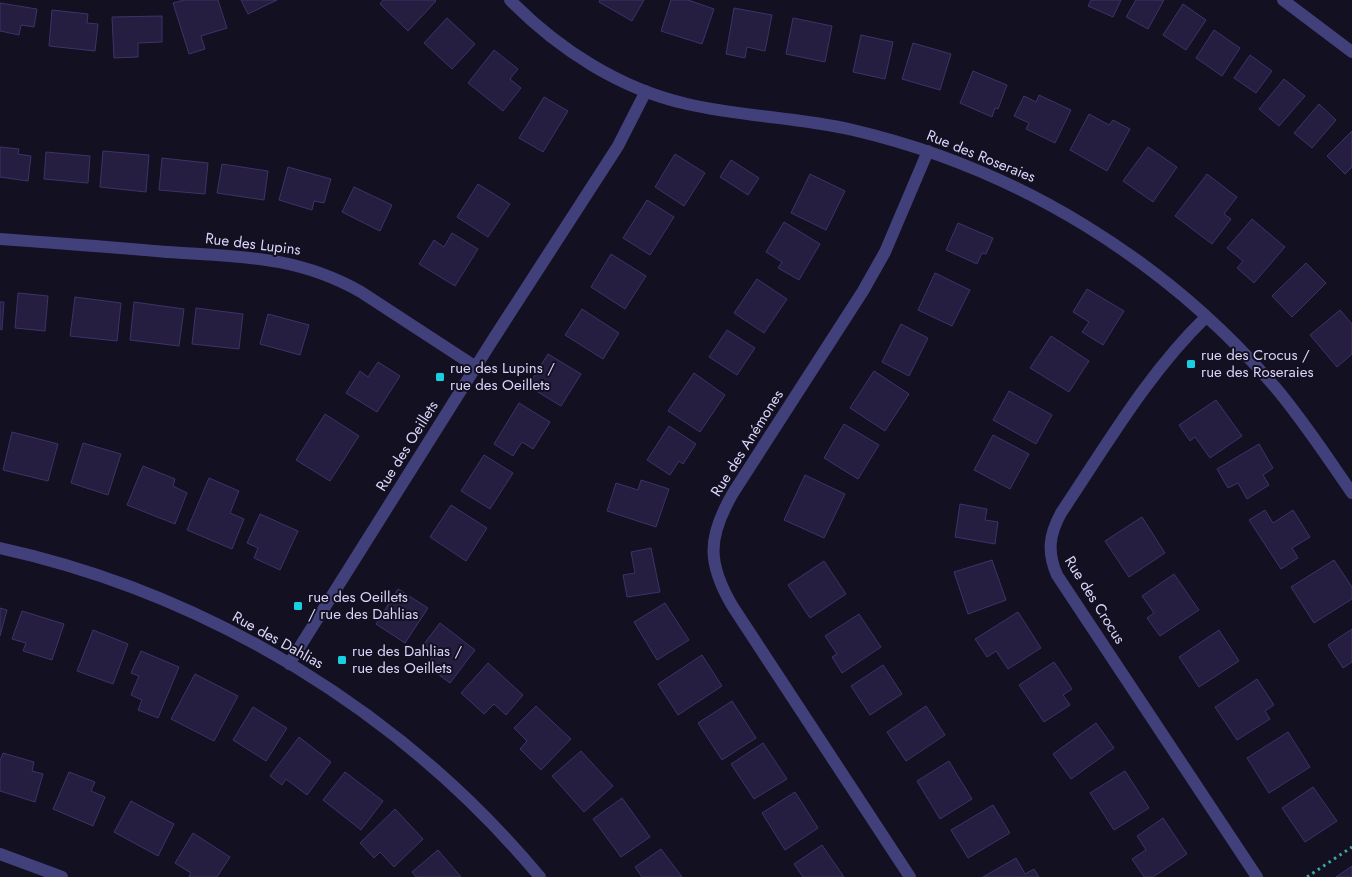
<svg xmlns="http://www.w3.org/2000/svg" width="1352" height="877" viewBox="0 0 1352 877" font-family="Jost,sans-serif">
	<style>
		.building { fill: #251e40; stroke: #3d3369 }
		.lines { fill: none; stroke-linecap: round; stroke-linejoin: round }
		.path { stroke: #3ca79f; stroke-width: 3; stroke-dasharray: 2.5 4; stroke-linecap: butt }
		.minor { stroke: #42407b; stroke-width: 12 }
		.poi-dot { fill: #19d0e2; stroke: #131021; stroke-width: 2 }
		.labels { text-anchor: middle; dominant-baseline: central; stroke-width: 4; stroke-linejoin: round; paint-order: stroke }
		.street-label { font-size: 15px; fill: #d9d5fa; stroke: #131021 }
		.poi-label { font-size: 15px; fill: #d9d5fa; stroke: #131021; text-anchor: start }
	</style>
	<rect width="100%" height="100%" fill="#131021"/>
	<path class="building" d="M184,0h34l9,28 -26,8 4,13 -16,5 -16,-51z
		M241,0h36l-29,14z
		M383,0h52l1,1 -28,30 -28,-27z
		M600,0h44l-12,21 -33,-19z
		M671,0h17l26,9 -12,35 -41,-13z
		M1091,0h30l-8,17 -25,-11z
		M1136,0h28l-16,29 -22,-12z
		M0,3l37,6 -3,18 -13,-2 -2,10 -19,-4z
		M1183,4l23,16 -20,30 -23,-15z
		M734,8l38,7 -7,36 -18,-4 -2,11 -19,-4z
		M52,10l36,4 -1,9 11,1 -3,27 -46,-5z
		M162,16v26l-24,1v14l-24,1 -2,-41z
		M447,18l28,26 -23,25 -28,-26z
		M793,18l39,8 -7,36 -39,-8z
		M1214,30l26,18 -18,28 -26,-18z
		M861,35l32,7 -8,37 -32,-7z
		M913,43l38,11 -11,36 -38,-11z
		M494,50l24,19 -8,10 11,9 -18,23 -35,-28z
		M1250,55l22,16 -16,22 -22,-15z
		M973,71l34,14 -9,24 -3,-1 -3,9 -32,-14z
		M1284,79l21,17 -26,30 -20,-17z
		M1039,95l32,15 -16,33 -29,-14 3,-6 -15,-7 10,-20 12,6z
		M544,97l24,14 -25,41 -24,-14z
		M1319,104l17,16 -24,28 -18,-15z
		M1089,114l20,11 4,-5 17,9 -23,42 -37,-21z
		M1352,131v36l-7,7 -18,-18z
		M0,147l19,2 -1,5 13,2 -3,25 -28,-4z
		M1148,147l29,20 -24,35 -30,-21z
		M103,151l46,4 -3,37 -46,-5z
		M46,152l44,4 -2,27 -44,-4z
		M675,154l30,19 -21,33 -29,-19z
		M162,158l46,5 -3,31 -46,-4z
		M731,160l28,18 -11,17 -28,-18z
		M222,164l46,7 -4,29 -47,-7z
		M288,167l43,12 -7,24 -10,-2 -2,9 -33,-10z
		M810,174l35,17 -19,39 -35,-17z
		M1207,174l30,23 -13,17 7,5 -19,25 -37,-28z
		M478,184l32,20 -22,33 -31,-20z
		M354,187l38,18 -12,26 -38,-19z
		M647,200l27,17 -24,38 -27,-17z
		M1252,219l33,28 -31,36 -17,-15 6,-7 -16,-13z
		M784,222l36,22 -21,36 -21,-12 4,-6 -16,-10z
		M958,223l35,15 -7,16 -4,-1 -5,11 -31,-14z
		M452,233l26,16 -23,37 -36,-22 15,-24 10,7z
		M611,254l35,22 -21,33 -34,-22z
		M1306,263l20,20 -34,34 -20,-21z
		M935,273l35,17 -18,36 -34,-16z
		M757,279l30,20 -23,34 -30,-20z
		M1087,289l37,22 -21,34 -21,-13 7,-10 -16,-10z
		M18,293l30,3 -3,35 -30,-3z
		M75,297l46,6 -4,38 -47,-5z
		M0,302h4l-2,28 -2,-1z
		M134,302l50,7 -5,37 -49,-6z
		M196,308l47,6 -4,35 -47,-5z
		M582,309l37,24 -16,26 -38,-24z
		M1340,310l12,14v30l-15,13 -27,-32z
		M268,314l41,11 -9,30 -40,-11z
		M901,324l27,14 -19,38 -27,-14z
		M727,330l28,18 -18,27 -28,-18z
		M1051,336l38,25 -20,31 -39,-24z
		M548,354l33,20 -20,32 -33,-20z
		M378,362l22,14 -23,36 -31,-19 14,-22 8,6z
		M874,371l35,23 -24,37 -35,-23z
		M694,373l31,22 -25,37 -32,-21z
		M1009,391l43,24 -16,29 -43,-24z
		M1216,400l26,36 -32,22 -15,-21 -5,4 -11,-16z
		M519,403l31,19 -17,27 -11,-7 -9,14 -19,-12z
		M325,414l34,22 -29,45 -34,-21z
		M844,424l35,21 -21,34 -34,-21z
		M669,426l27,18 -13,20 -4,-3 -9,14 -23,-15z
		M12,432l46,12 -10,37 -45,-11z
		M993,435l36,19 -19,35 -36,-19z
		M83,443l38,11 -13,41 -37,-12z
		M1259,444l14,24 -10,7 6,10 -22,14 -9,-16 -10,5 -11,-19z
		M484,455l29,18 -23,36 -29,-18z
		M143,466l32,13 -2,7 14,7 -12,31 -48,-19z
		M805,475l40,19 -21,44 -40,-18z
		M209,478l30,13 -9,22 14,6 -12,30 -45,-19z
		M641,480l28,9 -13,38 -49,-16 9,-28 22,7z
		M960,504l27,5 -2,11 13,2 -3,22 -40,-7z
		M451,505l36,23 -21,33 -36,-24z
		M1265,510l8,13 20,-13 17,27 -18,11 6,10 -17,11 -32,-49z
		M260,514l38,17 -18,39 -26,-12 4,-10 -11,-5z
		M1142,517l23,36 -36,24 -24,-36z
		M651,548l9,44 -33,5 -4,-22 12,-2 -4,-21z
		M992,560l14,40 -38,14 -14,-42z
		M1334,560l18,27v12l-38,24 -23,-36z
		M824,561l22,33 -36,24 -22,-33z
		M1174,574l25,36 -39,26 -13,-18 7,-5 -12,-17z
		M398,589l30,19 -23,35 -29,-19z
		M665,603l24,37 -32,20 -23,-38z
		M0,608l7,2 -7,26z
		M22,611l42,13 -12,36 -29,-9 3,-8 -14,-4z
		M1018,612l23,36 -33,21 -12,-18 -9,6 -12,-18z
		M859,614l22,33 -39,26 -10,-16 5,-3 -12,-18z
		M440,623l35,27 -25,33 -24,-18 6,-7 -12,-9z
		M1352,629v33l-9,6 -15,-23z
		M93,630l35,14 -15,40 -36,-13z
		M1219,630l20,31 -40,26 -20,-30z
		M141,651l38,16 -21,51 -20,-8 4,-10 -11,-5 8,-19 -8,-3z
		M702,655l20,31 -44,29 -20,-31z
		M1054,662l18,27 -9,6 7,10 -26,17 -25,-37z
		M488,663l35,32 -17,20 -12,-11 -10,10 -23,-21z
		M883,665l19,29 -32,21 -19,-29z
		M195,674l43,22 -24,45 -43,-22z
		M1257,679l17,26 -9,6 5,8 -33,21 -22,-33z
		M732,701l24,37 -34,22 -24,-37z
		M536,706l35,33 -30,31 -21,-21 7,-8 -13,-13z
		M926,706l19,29 -39,26 -19,-29z
		M253,707l34,21 -21,33 -33,-21z
		M1096,723l18,25 -43,31 -18,-25z
		M1288,732l22,35 -41,26 -22,-35z
		M299,737l32,25 -24,33 -21,-16 -4,6 -12,-9z
		M763,743l24,36 -33,20 -23,-35z
		M581,751l32,35 -29,26 -32,-36z
		M3,753l31,9 -2,9 11,3 -8,28 -35,-11v-30z
		M949,761l23,38 -32,20 -23,-38z
		M1125,771l24,37 -35,22 -24,-37z
		M69,772l26,10 -4,9 14,6 -12,29 -40,-17z
		M345,772l38,29 -22,29 -38,-30z
		M1313,787l24,34 -32,21 -23,-34z
		M795,792l23,36 -33,22 -23,-37z
		M622,798l28,39 -29,20 -28,-38z
		M131,801l43,23 -16,32 -44,-24z
		M993,805l17,28 -42,25 -17,-28z
		M395,809l28,30 -29,28 -14,-15 -6,6 -14,-15z
		M1163,818l24,36 -34,23h-9l-12,-18 14,-9 -9,-14z
		M193,833l37,24 -13,20h-27l-1,-1 2,-3 -16,-10z
		M822,845l22,32h-41l-9,-13z
		M661,849l21,28h-40l-7,-10z
		M438,850l23,27h-45l-4,-5z
		M1016,858l9,16 9,-5 5,8h-56z
		M1352,866v11h-16z"/>
	<g class="lines">
		<path class="path" d="M1307,877l45,-30"/>
		<path class="minor" d="M510,0c48,49 110,89 177,104 55,13 111,13 166,26 163,38 312,129 422,257 28,33 52,70 77,106
			M1283,0l69,52
			M0,239c56,4 111,8 167,13 72,5 129,3 194,40l115,75
			M1206,317c-58,56 -100,129 -145,196 -12,22 -14,39 -4,62l200,302
			M0,548c210,46 403,165 540,329
			M289,664l203,-323 126,-195 28,-55
			M0,854l62,23
			M910,877l-177,-270c-26,-44 -26,-69 0,-114l130,-202 22,-39 43,-101"/>
	</g>
	<g class="poi-dot">
		<rect x="1186" y="359" width="10" height="10" rx="2.5"/>
		<rect x="435" y="372" width="10" height="10" rx="2.5"/>
		<rect x="293" y="601" width="10" height="10" rx="2.5"/>
		<rect x="337" y="655" width="10" height="10" rx="2.5"/>
	</g>
	<g class="labels">
		<g class="street-label">
			<text transform="translate(981 156) rotate(22)">Rue des Roseraies</text>
			<text transform="translate(253 244) rotate(7)">Rue des Lupins</text>
			<text transform="translate(747 443) rotate(-58)">Rue des Anémones</text>
			<text transform="translate(407 446) rotate(-58)">Rue des Oeillets</text>
			<text transform="translate(1095 600) rotate(58)">Rue des Crocus</text>
			<text transform="translate(278 640) rotate(29)">Rue des Dahlias</text>
		</g>
		<g class="poi-label">
			<text x="1201" y="355">rue des Crocus /<tspan x="1201" dy="17">rue des Roseraies</tspan></text>
			<text x="450" y="368">rue des Lupins /<tspan x="450" dy="17">rue des Oeillets</tspan></text>
			<text x="308" y="597">rue des Oeillets<tspan x="308" dy="17">/ rue des Dahlias</tspan></text>
			<text x="352" y="651">rue des Dahlias /<tspan x="352" dy="17">rue des Oeillets</tspan></text>
		</g>
	</g>
</svg>
